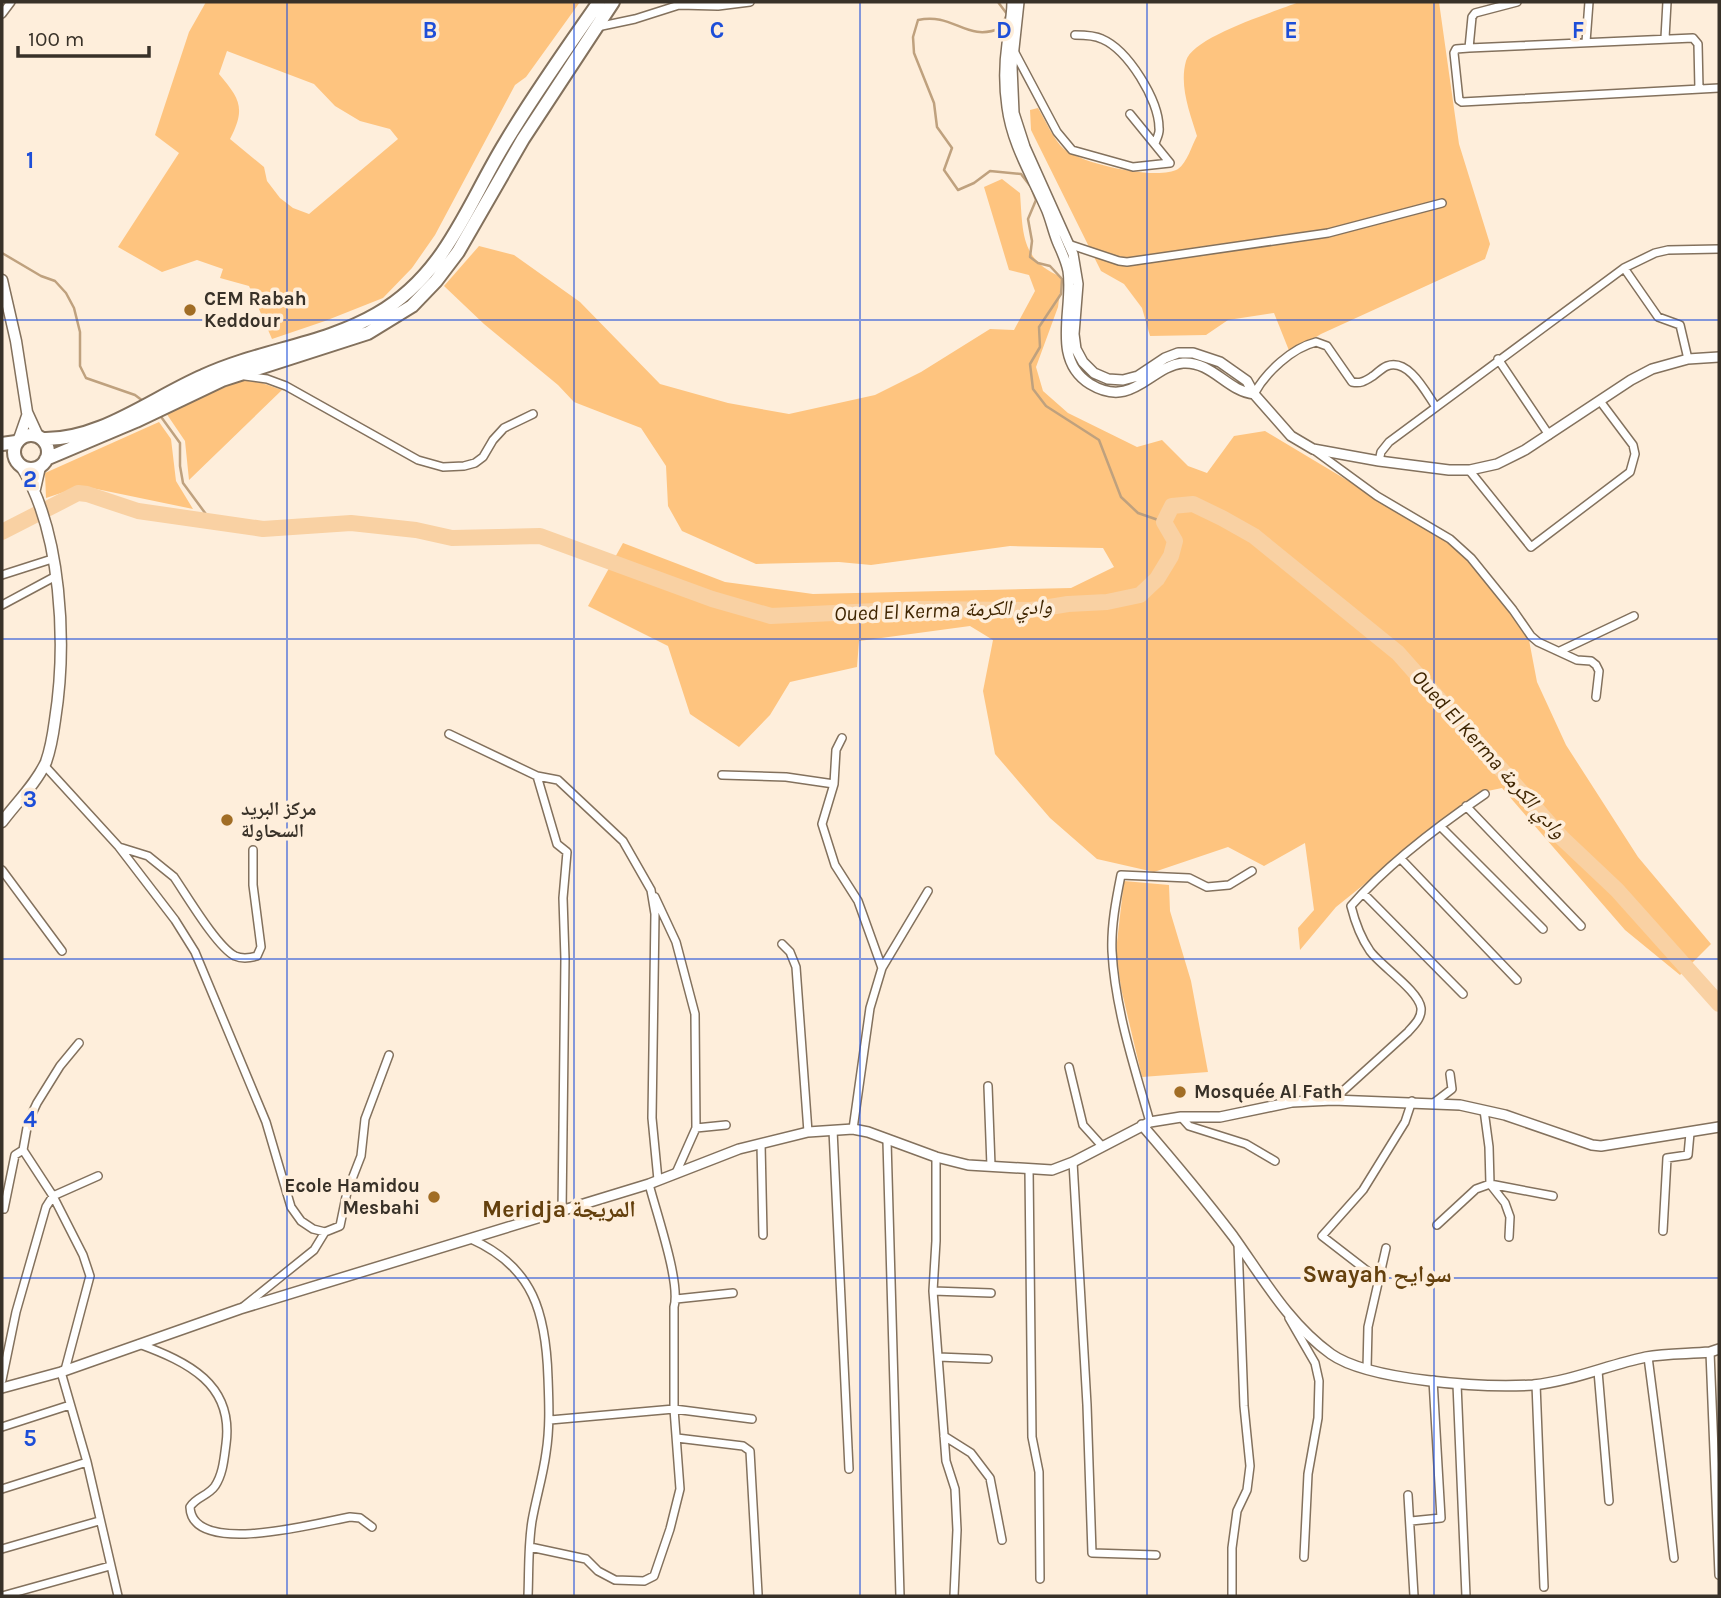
<svg xmlns="http://www.w3.org/2000/svg" width="1721" height="1598" viewBox="0 0 1721 1598" font-family="Karla,'Noto Naskh Arabic',sans-serif">
	<style>
		.green { fill: #fec47f; fill-rule: evenodd }
		.lines { fill: none; stroke-linecap: round; stroke-linejoin: round }
		.stream { stroke: #bfa17e; stroke-width: 2.5 }
		.river { stroke: #f9d1a3; stroke-width: 16 }
		.minor-casing { stroke: #83715d; stroke-width: 10 }
		.tertiary-casing { stroke: #83715d; stroke-width: 12 }
		.secondary-casing { stroke: #83715d; stroke-width: 13 }
		.trunk-casing { stroke: #83715d; stroke-width: 16 }
		.minor { stroke: #fff; stroke-width: 7 }
		.tertiary { stroke: #fff; stroke-width: 9 }
		.secondary { stroke: #fff; stroke-width: 10 }
		.trunk { stroke: #fff; stroke-width: 12 }
		.grid { fill: none; stroke: #1d4ed8; stroke-width: 2; stroke-opacity: 0.55 }
		.poi-dot { fill: #a16d25; stroke: #feeedb; stroke-width: 2.5 }
		.labels { text-anchor: middle; dominant-baseline: central; stroke-width: 7; stroke-linejoin: round; paint-order: stroke }
		.poi-label { font-size: 19px; font-weight: bold; fill: #383128; stroke: #feeedb; text-anchor: start }
		.water-label { font-size: 21px; font-style: italic; fill: #3f2501; stroke: #feeedb }
		.quarter-label { font-size: 23px; font-weight: bold; fill: #64400d; stroke: #feeedb }
		.grid-label { font-size: 23px; text-anchor: middle; font-weight: bold; fill: #1d4ed8; stroke: #feeedb; stroke-width: 7; stroke-linejoin: round; paint-order: stroke }
	</style>
	<rect width="100%" height="100%" fill="#feeedb"/>
	<path class="green" d="M206,2h374l-54,75 -11,8 -80,150 -23,33 -29,30 -58,23 -53,18 -23,-53 -29,-8 3,-9 -26,-9 -35,12 -44,-25 61,-94 -24,-18 34,-103zM227,51l87,33 21,22 25,15 30,8 8,10 -89,75 -16,-6 -13,-10 -13,-17 -3,-14 -34,-28c16,-31 10,-40 -11,-65z
		M1299,2h140l20,142 31,100 -5,15 -164,75 -31,19 -16,-40 -46,7 -22,15 -56,1 -8,-28 -18,-24 -23,-13 -70,-141 -1,-20 8,-2c8,13 15,31 26,41 18,15 94,32 114,20 9,-6 14,-24 19,-33 -7,-23 -18,-50 -11,-75 6,-24 88,-49 113,-59z
		M1002,179l18,14c3,38 0,68 42,84l-4,30 -22,60 7,24 25,22 69,34 25,-7 26,26 19,7 27,-37 31,-5 192,115 68,73 12,63 29,63 72,112 73,87 -31,31 -55,-45 -123,-142 -24,5 -142,114 -36,43 -2,-22 16,-18 -9,-67 -41,23 -36,-19 -74,25 -57,-13 -47,-41 -55,-64 -12,-63 10,-51 -23,-14 -111,15 -2,26 -67,15 -20,33 -31,32 -49,-33 -22,-68 -80,-40 35,-63 102,39 88,12 258,-6 43,-21 -11,-19 -93,-2 -139,19 -32,-3 -83,2 -74,-33 -14,-25 -2,-40 -25,-38 -67,-26 -16,-17 -74,-61 -40,-38 35,-40 35,9 66,47 80,82 68,19 61,11 86,-19 46,-23 69,-43 24,1 21,-39 -6,-16 -20,-5 -25,-83z
		M241,380l21,3 20,7 -93,90 -4,-39 -19,-28z
		M159,422l12,17 5,42 17,28 -111,-23 -36,12 -1,-25z
		M1124,881l45,4 1,26 21,70 17,91 -66,5 -21,-89 -5,-37z"/>
	<g class="lines">
		<path class="stream" d="M998,2l9,12 -6,14c-35,15 -47,-16 -83,-8l-5,17 1,16 20,50 3,24 15,21 -8,22 14,20 16,-7 16,-12 31,3 10,13 5,13 -8,19 4,22 -2,16 8,6 12,3 12,13 -1,15 -22,33 1,20 -10,17 3,25 13,17 53,34 22,57 17,16 26,9
			M2,253l39,23 14,5 11,12 8,15 6,24v34l6,12 49,17 8,6
			M159,414l21,29v23l3,17 28,38"/>
		<path class="river" d="M2,532l76,-39 9,1 51,17 125,18 88,-6 65,7 36,8 88,-2 172,63 59,17 147,-7 113,1 37,-6 39,-2 33,-7 17,-16 14,-23 4,-15 -11,-19 8,-16 21,-2 29,14 32,18 144,117 164,185 55,52 102,114"/>
		<g class="minor-casing">
			<path id="minor" d="M2,14l9,-12
				M597,27l38,-8 44,-14 39,1 32,-4
				M1075,35c9,0 19,0 27,4 26,11 57,61 57,89 1,5 -2,10 -4,15
				M1665,38l2,-36
				M1586,42l3,-40
				M1469,48l3,-31 3,-4 42,-11
				M1014,51l43,81 15,18 61,17 37,-4 -40,-49
				M1699,89l-1,-45 -5,-6 -224,10 -13,1 -2,4 5,47 3,2 257,-14
				M1068,244l51,17 8,1 201,-29 114,-30
				M1624,268l34,49 22,8 8,34
				M1498,359l51,76
				M245,376l22,3 19,7 132,74 25,7 21,-1 11,-3 8,-6 10,-17 11,-12 29,-14
				M1254,394c12,-22 38,-46 62,-52l11,4 25,36c9,2 13,-1 21,-6 4,-3 9,-8 14,-10 22,-8 39,27 49,41
				M1314,450l63,46 73,43 21,19 42,52 18,26 7,6 39,18 14,1 5,4 3,6 -3,26
				M1379,461l2,-9 8,-10 235,-174 31,-15 13,-3 51,-1
				M1469,470l62,77 99,-75 5,-18 -2,-9 -33,-44
				M2,575l50,-16
				M2,605l54,-29
				M1560,651l74,-35
				M449,734l88,42 21,4 65,61 28,49 4,24 -3,204 6,62
				M842,738l-6,12 -2,34 -12,40 13,41 23,36 24,67
				M44,765l75,82 29,9 26,21c13,19 43,70 61,79 7,3 15,2 22,0l4,-9 -8,-62v-35
				M722,775l64,2 48,7
				M537,776l20,68 10,8 -4,46 2,61 -3,254
				M1466,806l115,120
				M1441,827l102,102
				M119,847l56,73 20,32 71,170 25,85 10,14 12,8 12,3 -11,18 -71,57
				M1401,859l116,121
				M2,870l60,81
				M1363,893l100,101
				M655,897l21,45 19,72 1,114 -20,45
				M782,944l8,8 6,15 12,165
				M1069,1067l14,58 19,21
				M988,1086l3,80
				M1333,1100l75,-68c6,-7 14,-14 13,-24 -2,-17 -40,-42 -51,-57 -9,-13 -15,-29 -19,-45 35,-40 90,-82 134,-112
				M1435,1102l17,-13 -2,-15
				M1484,1110l5,37 1,37 15,19 5,14 -1,20
				M1181,1117l8,9 57,18 29,17
				M1150,1122c-16,-56 -35,-113 -38,-171 -1,-25 4,-51 9,-76l68,3 18,9 22,-2 23,-14
				M696,1128l30,-3
				M853,1129l17,-121 12,-40 46,-77
				M833,1130l16,339
				M887,1141l13,455
				M761,1144l2,91
				M936,1157v84l-3,50 13,170 9,28 2,41 -3,66
				M1073,1162l14,243 5,148 64,2
				M1029,1169l3,268 7,35 1,107
				M4,1209l11,-54 8,-5
				M1437,1225l39,-36 14,-5 63,12
				M1663,1231l4,-73 21,-3 2,-22
				M325,1232l15,-6 7,-34 14,-36 4,-37 24,-64
				M471,1239c63,28 75,75 77,139 1,26 2,50 -2,75 -3,23 -10,45 -14,68 -4,25 -3,51 -4,75
				M1379,1280l-57,-44 41,-46 42,-68 7,-21
				M933,1291l58,2
				M676,1299l57,-6
				M1289,1318l26,45 4,18 -1,37 -10,56 -4,83
				M139,1344c49,18 95,40 87,100 -2,15 -3,30 -11,42 -7,10 -19,11 -25,21 2,51 131,15 160,10l10,1 12,9
				M1710,1352l9,223
				M938,1357l50,2
				M1648,1357l26,201
				M1367,1369l1,-42 18,-79
				M65,1370l25,-94 -7,-21 -30,-59 -30,-46 5,-28 9,-19 23,-37 19,-23
				M1598,1371l11,130
				M61,1372l26,90 31,134
				M2,1380l14,-68 30,-105 7,-11 45,-20
				M1457,1384l9,212
				M1536,1384l8,203
				M550,1420l124,-11 78,10
				M2,1427l68,-22
				M944,1436l27,17 19,25 12,62
				M677,1438l66,8 7,5 8,143
				M2,1489l85,-27
				M1408,1495l6,101
				M1411,1521l30,-3 -8,-138
				M530,1547l56,12 12,12 17,9 29,1 10,-5 16,-47 10,-40 -6,-80v-102c7,-24 -18,-95 -25,-123
				M2,1549l97,-28
				M2,1596l108,-30
				M1232,1596v-48l5,-37 10,-21 3,-24 -6,-60 -6,-163"/>
		</g>
		<g class="tertiary-casing">
			<path id="tertiary" d="M1012,2c0,14 -3,28 -5,42 -3,21 -3,42 0,63 5,38 25,69 40,104 4,10 6,20 10,30 4,10 9,19 11,30 6,37 -18,88 22,113 43,26 60,-18 93,-21 29,-2 44,28 71,31
				M1019,2l-7,65 2,46 11,34 48,107 5,30 -4,50 2,15 7,13 11,11 14,6 15,1 15,-4 27,-18 13,-5h15l27,9 27,19 7,13 37,42 22,13 66,12 70,9h21l27,-6 28,-14 106,-70 21,-11 36,-10 31,-2
				M1142,1125c32,37 62,73 91,111 30,42 55,87 98,118 38,27 154,34 202,31 39,-4 75,-20 113,-28 20,-4 43,-3 64,-5l9,-3
				M2,1388l59,-16 179,-63 409,-125 90,-35 69,-17 45,-3 15,3 68,25 32,8 84,5 21,-8 77,-40 31,-5h39l72,-15 41,-2 127,5 45,10 87,30 9,1 118,-19"/>
		</g>
		<g class="secondary-casing">
			<path id="secondary" d="M2,280l14,61 11,71 11,24
				M19,439l8,-23
				M35,489l5,-22
				M2,822c14,-19 34,-38 44,-60 5,-14 7,-27 9,-42 12,-76 7,-188 -34,-254"/>
		</g>
		<g class="trunk-casing">
			<path id="trunk" d="M14 452a17 17 0 1 1 34 0a17 17 0 1 1-34 0Z
				M42,439c57,2 110,-41 161,-63 56,-26 121,-31 174,-62 69,-40 89,-107 128,-171 29,-49 62,-95 94,-141
				M2,444l14,-2
				M46,459l90,-38 86,-41 146,-47 44,-27 24,-25 22,-29 65,-113 90,-137"/>
		</g>
		<use href="#minor" class="minor"/>
		<use href="#tertiary" class="tertiary"/>
		<use href="#secondary" class="secondary"/>
		<use href="#trunk" class="trunk"/>
	</g>
	<path class="grid" d="M287,2v1594M574,2v1594M860,2v1594M1147,2v1594M1434,2v1594M2,320h1717M2,639h1717M2,959h1717M2,1278h1717"/>
	<g class="poi-dot">
		<circle cx="190" cy="310" r="7"/>
		<circle cx="227" cy="820" r="7"/>
		<circle cx="1180" cy="1092" r="7"/>
		<circle cx="434" cy="1197" r="7"/>
	</g>
	<g class="labels">
		<g class="poi-label">
			<text x="204" y="299">CEM Rabah<tspan x="204" dy="22">Keddour</tspan></text>
			<text x="241" y="809">مركز البريد<tspan x="241" dy="22">السحاولة</tspan></text>
			<text x="1194" y="1092">Mosquée Al Fath</text>
			<text x="420" y="1186" text-anchor="end">Ecole Hamidou<tspan x="420" dy="22">Mesbahi</tspan></text>
		</g>
		<g class="water-label">
			<text transform="translate(943 610) rotate(-2)">Oued El Kerma وادي الكرمة</text>
			<text transform="translate(1489 754) rotate(48)">Oued El Kerma وادي الكرمة</text>
		</g>
		<g class="quarter-label">
			<text x="559" y="1209">Meridja المريجة</text>
			<text x="1377" y="1274">Swayah سوايح</text>
		</g>
	</g>
	<g class="grid-label">
		<text x="430" y="38">B</text>
		<text x="717" y="38">C</text>
		<text x="1004" y="38">D</text>
		<text x="1291" y="38">E</text>
		<text x="1578" y="38">F</text>
		<text x="30" y="168">1</text>
		<text x="30" y="487">2</text>
		<text x="30" y="807">3</text>
		<text x="30" y="1127">4</text>
		<text x="30" y="1446">5</text>
	</g>
	<rect width="1721" height="1598" fill="none" stroke="#383128" stroke-width="7"/>
	<path d="M18 46v10h131v-10" fill="none" stroke="#383128" stroke-width="3.5"/>
	<text x="28" y="46" font-size="21" fill="#383128" stroke="#feeedb" stroke-width="5" paint-order="stroke">100 m</text>
</svg>
